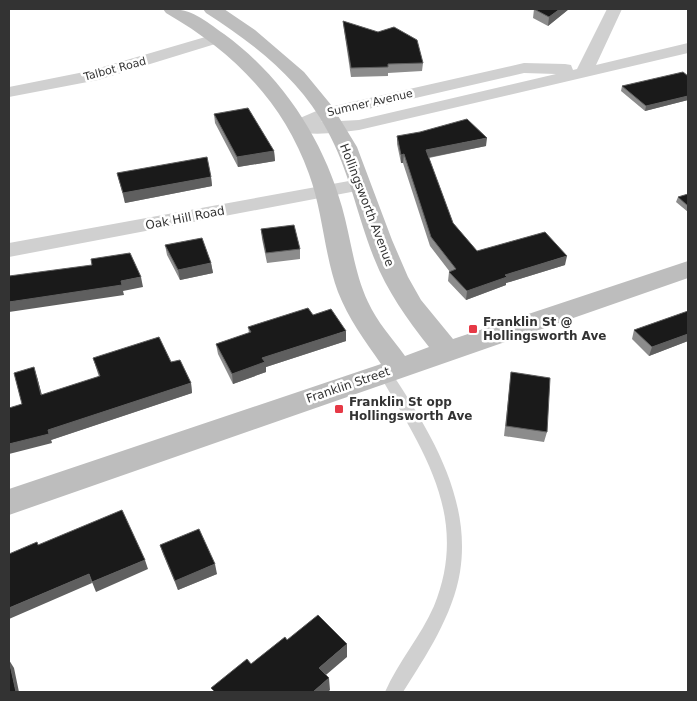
<svg xmlns="http://www.w3.org/2000/svg" width="697" height="701" viewBox="0 0 697 701" font-family="'DejaVu Sans',sans-serif">
	<style>
		.lines { fill: none; stroke-linecap: round; stroke-linejoin: round }
		.lane { fill: #d0d0d0; fill-rule: evenodd }
		.street { fill: #d0d0d0; fill-rule: evenodd }
		.secondary { fill: #bdbdbd; fill-rule: evenodd }
		.wall { fill: #8c8c8c }
		.shaded-wall { fill: #5f5f5f }
		.building { fill: #1a1a1a; stroke: #5f5f5f }
		.poi-dot { fill: #e63946; stroke: #fff; stroke-width: 2 }
		.labels { text-anchor: middle; dominant-baseline: central; stroke-width: 5; stroke-linejoin: round; paint-order: stroke }
		.far-street-label { font-size: 11px; fill: #333; stroke: #fff }
		.street-label { font-size: 12px; fill: #333; stroke: #fff }
		.poi-label { font-size: 12px; font-weight: bold; fill: #333; stroke: #fff; text-anchor: start }
	</style>
	<rect width="100%" height="100%" fill="#fff"/>
	<g class="lines">
		<path class="lane" d="M384,367l5,2c39,59 83,128 71,203 -7,43 -34,84 -57,120h-18c13,-30 36,-56 49,-86 37,-91 -13,-158 -56,-234l1,-3z"/>
		<path class="street" d="M607,9h15l-26,56 92,-22v10l-329,77c-22,3 -46,6 -67,1l-3,-4 11,-9 21,-9 203,-46 41,1 6,1 2,5 4,-1zM524,73l32,1 -197,46 -38,2 12,-5z
			M219,33l6,2 2,3 -2,3 -127,39 -89,17v-10l80,-16z
			M360,179l7,2 3,4 -3,4 -358,68v-14z"/>
		<path class="secondary" d="M163,9c27,-2 40,10 61,25 58,42 99,105 118,173 9,32 12,65 26,95 9,20 24,36 37,54l24,-9c-22,-28 -42,-56 -55,-89 -17,-43 -25,-88 -47,-128 -27,-51 -74,-87 -121,-117l-3,-4h21l31,21 49,42 28,34 25,41 35,93 16,37 13,23 32,39 235,-78v17l-679,237v-26l372,-125c-16,-23 -33,-46 -43,-72 -14,-38 -15,-80 -29,-118 -26,-73 -77,-123 -143,-161z"/>
	</g>
	<path class="wall" d="M534,9h35l-21,17 -15,-8z
		M343,21l80,42 -1,8 -34,2v3l-37,1 -7,-47z
		M688,76v24l-43,11 -24,-20 1,-5z
		M214,114l60,37 1,10 -37,6 -23,-44z
		M397,136l89,10 -57,12 24,65 24,28 88,14 -59,18v2l-40,15 -18,-19 1,-9h1l-20,-26 -27,-83h-2l-4,-19z
		M117,173l94,4 1,9 -87,17z
		M688,194v18l-12,-10 2,-5z
		M261,229l39,20v10l-33,4 -5,-24z
		M165,245l46,18 2,10 -33,7 -13,-25z
		M688,311v30l-39,15 -17,-17 2,-9z
		M313,315l33,26 -80,26v5l-33,12 -15,-30 -2,-10 33,-11 -1,-6z
		M93,358l78,4 20,21 1,10 -141,47 1,3 -30,-39 15,-27 5,18 57,-18z
		M511,372l36,60 -3,10 -40,-6 6,-54z
		M160,545l57,29 -39,16 -15,-36z"/>
	<path class="shaded-wall" d="M560,9h9l-21,17 1,-9z
		M688,96v4l-43,11 1,-5z
		M487,138l-1,8 -60,12v-8z
		M274,151l1,10 -37,6 -1,-10z
		M404,154l-1,9h-2v-8z
		M211,177l1,9 -87,17 -2,-10z
		M567,256l-2,9 -59,18v2l-40,15 1,-9 38,-16z
		M211,263l2,10 -33,7 -2,-10z
		M141,277l2,10 -20,4 1,4 -115,17v-10z
		M346,331v10l-80,26v5l-33,12 -1,-10 30,-16z
		M688,334v7l-39,15 3,-9z
		M34,367l3,10 7,27 -3,-9z
		M191,383l1,10 -141,47 1,3 -43,11v-10l39,-14z
		M145,560l3,9 -52,23 -4,-10z
		M215,564l2,10 -39,16 -3,-9z
		M89,574l3,9 -83,36v-11z
		M347,644v13l-27,23 -1,-12z
		M9,660l5,8 5,24h-3z
		M329,678l1,12 -2,2h-15z"/>
	<path class="building" d="M534,9h26l-11,8z
		M343,21l35,11 16,-5 23,13 6,23 -35,1v3l-37,1z
		M683,72l5,4v20l-42,10 -24,-20z
		M248,108l26,43 -37,6 -23,-43z
		M467,119l20,19 -61,12 27,73 24,28 68,-19 22,24 -62,19 2,2 -40,14 -18,-19 7,-3 -25,-32 -27,-83 -3,1 -4,-19 23,-4z
		M207,157l4,20 -88,16 -6,-20z
		M688,194v12l-10,-9z
		M294,225l6,24 -34,4 -5,-24z
		M202,238l9,25 -33,7 -13,-25z
		M130,253l11,24 -20,4 1,4 -113,17v-26l83,-11 -1,-6z
		M308,308l5,7 18,-6 15,22 -84,27 3,4 -33,12 -16,-30 35,-12 -3,-5z
		M688,311v23l-36,13 -18,-17z
		M159,337l12,25 9,-2 11,23 -143,47 1,4 -40,10v-36l13,-4 -8,-31 20,-6 7,28 59,-19 -7,-18z
		M511,372l39,6 -3,54 -41,-6z
		M122,510l23,50 -53,22 -3,-8 -80,34v-54l28,-12 1,3z
		M199,529l16,35 -40,17 -15,-36z
		M318,615l29,29 -28,24 10,10 -16,14h-98l-4,-4 36,-29 4,5 34,-27 2,3z
		M9,660l7,32h-7z"/>
	<g class="poi-dot">
		<rect x="468" y="324" width="10" height="10" rx="2.5"/>
		<rect x="334" y="404" width="10" height="10" rx="2.5"/>
	</g>
	<g class="labels">
		<g class="far-street-label">
			<text transform="translate(115 69) rotate(-15)">Talbot Road</text>
			<text transform="translate(370 103) rotate(-13)">Sumner Avenue</text>
		</g>
		<g class="street-label">
			<text transform="translate(367 205) rotate(69)">Hollingsworth Avenue</text>
			<text transform="translate(185 218) rotate(-11)">Oak Hill Road</text>
			<text transform="translate(348 385) rotate(-19)">Franklin Street</text>
		</g>
		<g class="poi-label">
			<text x="483" y="322">Franklin St @<tspan x="483" dy="14">Hollingsworth Ave</tspan></text>
			<text x="349" y="402">Franklin St opp<tspan x="349" dy="14">Hollingsworth Ave</tspan></text>
		</g>
	</g>
	<rect width="697" height="701" fill="none" stroke="#333333" stroke-width="20"/>
</svg>
